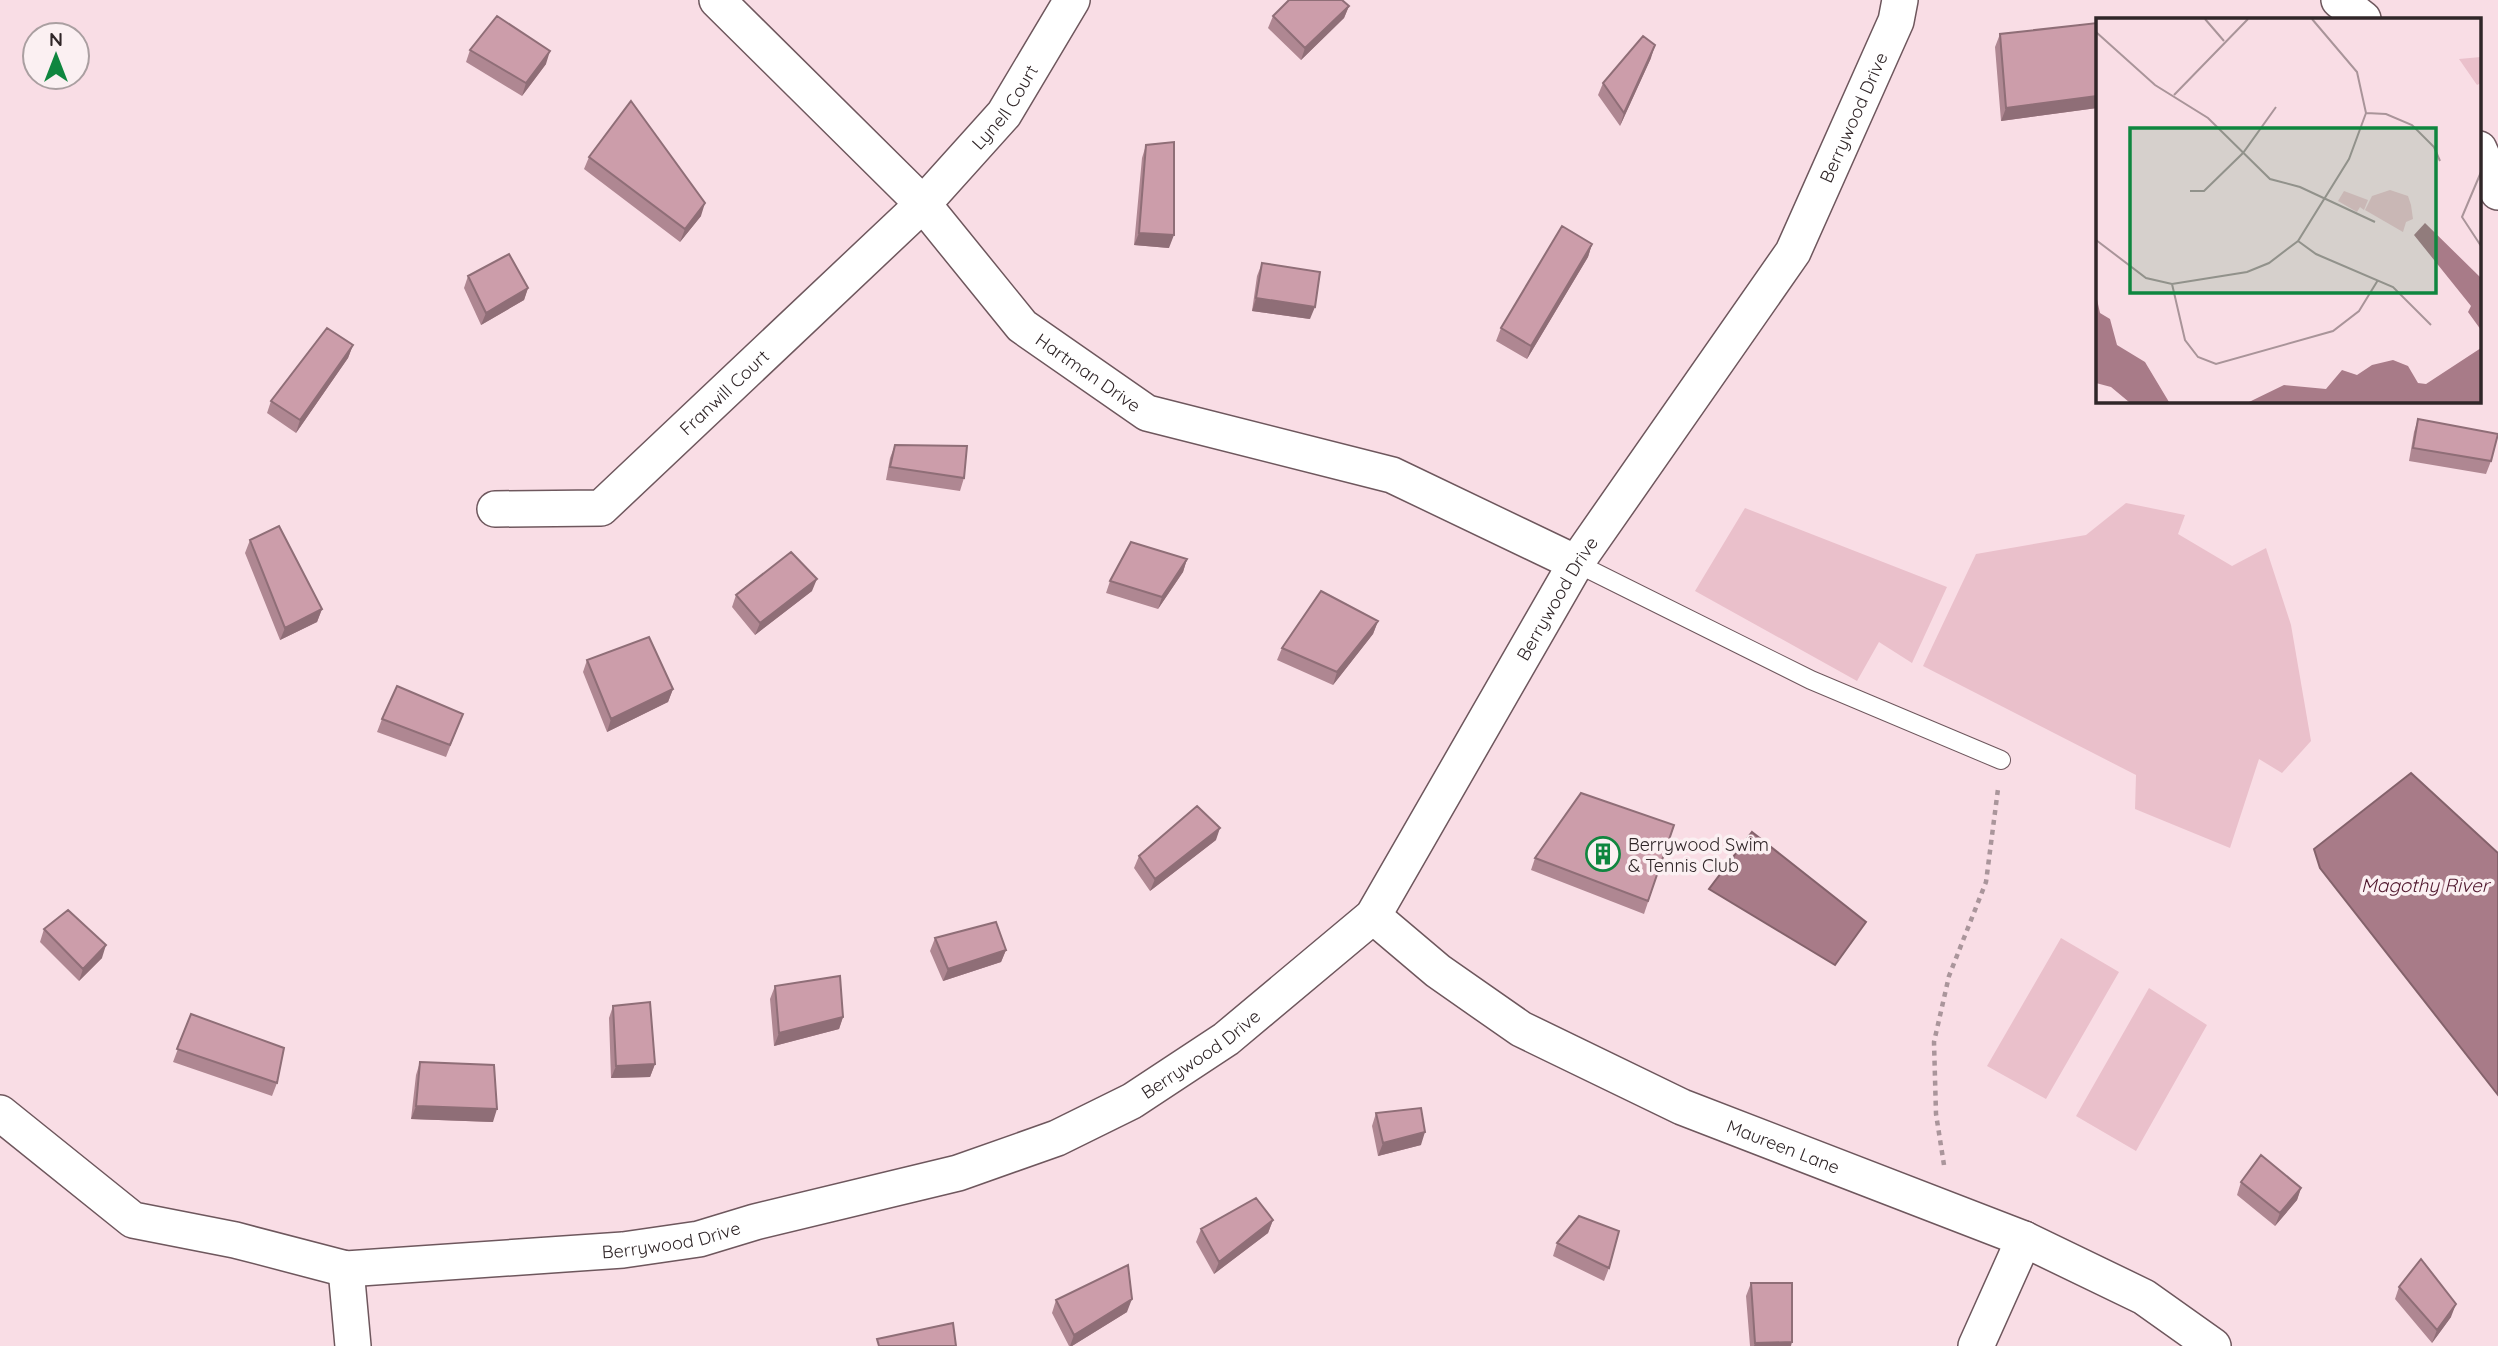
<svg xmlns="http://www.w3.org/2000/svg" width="2498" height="1346" viewBox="0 0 2498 1346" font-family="Quicksand,sans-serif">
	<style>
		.green { fill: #eac0cb }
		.water { fill: #a87b88; stroke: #84626b; stroke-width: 2 }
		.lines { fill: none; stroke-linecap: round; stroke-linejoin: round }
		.service-casing { stroke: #6e575d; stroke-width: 20 }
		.minor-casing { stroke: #6e575d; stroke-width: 38 }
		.path { stroke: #aa959b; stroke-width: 4.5; stroke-dasharray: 5 5; stroke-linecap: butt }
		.service { stroke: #fff; stroke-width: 18 }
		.minor { stroke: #fff; stroke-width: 35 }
		.wall { fill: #af8792 }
		.shaded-wall { fill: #8f6e77 }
		.building { fill: #cc9daa; stroke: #8f6e77; stroke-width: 2 }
		.labels { text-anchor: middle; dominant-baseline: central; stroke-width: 7; stroke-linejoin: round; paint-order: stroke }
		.street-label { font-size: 18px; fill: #302628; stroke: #fbf0f2 }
		.poi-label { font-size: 18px; fill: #302628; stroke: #fbf0f2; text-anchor: start }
		.water-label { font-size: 19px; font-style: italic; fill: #4f162c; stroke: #fbf0f2 }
		.inset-road { fill: none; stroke: #a99499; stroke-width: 2 }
		.view { fill: #0f863f; fill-opacity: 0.15; stroke: #0f863f; stroke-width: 3.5 }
		.inset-edge { fill: none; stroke: #302628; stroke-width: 3.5 }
	</style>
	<rect width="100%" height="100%" fill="#f9dde5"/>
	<path class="green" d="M2126,503l59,12 -7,19 54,32 34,-18 25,77 20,116 -29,32 -23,-14 -29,89 -95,-39 1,-34 -213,-109 53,-112 110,-19z
		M1745,508l202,79 -35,76 -33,-21 -22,39 -162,-90z
		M2061,938l58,34 -73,127 -59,-33z
		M2149,988l58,37 -71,126 -60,-35z"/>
	<path class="water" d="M2411,773l87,80v242l-178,-227 -6,-19z
		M1752,832l114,90 -31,43 -126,-76z"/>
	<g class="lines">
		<g class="service-casing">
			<path id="service" d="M1576,563l235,117 190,80"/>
		</g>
		<g class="minor-casing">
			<g id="minor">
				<path id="s1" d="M717,0l206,204 99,122 125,87 245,62 184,88"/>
				<path d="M2339,0l24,19"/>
				<path d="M2479,149l19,43"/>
				<path id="s2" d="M495,509l106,-1 322,-304 81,-90 68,-114"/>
				<path id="s3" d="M1373,916l65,55 83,58 161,78 342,132 120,58 69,49"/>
				<path id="s4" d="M0,1113l133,107 102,20 111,29 277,-19 76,-11 56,-17 203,-49 99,-35 75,-37 94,-62 147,-123 203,-353 217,-311 103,-231 4,-21"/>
				<path d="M346,1269l7,77"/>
				<path d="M1976,1346l48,-107"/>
			</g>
		</g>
		<path class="path" d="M1944,1165l-8,-51 -2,-72 15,-66 37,-94 12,-93"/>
		<use href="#service" class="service"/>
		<use href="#minor" class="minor"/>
	</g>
	<path class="wall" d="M1349,6l-5,12 -43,42 -33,-32 5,-12z
		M2097,23v85l-96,13 -6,-74 5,-13z
		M470,50l76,14 -24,32 -56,-34z
		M1651,58l-31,68 -22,-31 5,-12z
		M1146,145l23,103 -35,-3 8,-87z
		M589,157l112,59 -21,26 -96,-73z
		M1592,244l-4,13 -61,102 -31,-18 5,-13z
		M1262,263l48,56 -58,-8 5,-35z
		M468,276l60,12 -4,12 -43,25 -17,-37z
		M353,345l-5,13 -52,75 -29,-20 4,-12z
		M2418,419l73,42 -5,13 -77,-13 5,-29z
		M895,445l69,33 -4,13 -74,-11 4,-22z
		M250,540l72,69 -5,13 -37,18 -35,-87z
		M1187,559l-4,13 -25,37 -52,-16 4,-12z
		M812,591l-57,44 -23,-28 4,-12z
		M1378,621l-5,13 -40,51 -56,-25 5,-12z
		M587,660l86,29 -5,13 -61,30 -24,-60z
		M463,714l-17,43 -69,-25 5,-13z
		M1674,825l-30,89 -113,-44 4,-12z
		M1216,840l-66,51 -16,-23 5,-12z
		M44,929l58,29 -23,23 -39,-39z
		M935,938l71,12 -5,12 -58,19 -13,-30z
		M775,986l68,31 -4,12 -65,17 -4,-47z
		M613,1006l42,58 -5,13 -39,1 -2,-60z
		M191,1014l86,69 -5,13 -99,-34z
		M420,1062l73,60 -82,-3 5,-44z
		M1376,1113l45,32 -43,11 -6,-30z
		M2241,1182l60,6 -4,12 -22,26 -38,-31z
		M1273,1220l-5,13 -54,41 -18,-32 5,-13z
		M1557,1243l52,25 -5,13 -51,-25z
		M1751,1283l40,63h-41l-4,-50z
		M2399,1287l52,30 -19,26 -37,-44z
		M1056,1300l71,12 -55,34h-3l-17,-33z"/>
	<path class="shaded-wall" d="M1349,6l-5,12 -43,42 4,-12z
		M1655,45l-4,13 -31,68 4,-13z
		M550,51l-4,13 -24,32 4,-13z
		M2097,96v12l-96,13 5,-13z
		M705,203l-4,13 -21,26 5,-13z
		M1139,233l35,2 -5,13 -35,-3z
		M1592,244l-4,13 -61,102 4,-13z
		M528,288l-4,12 -43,25 5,-12z
		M1256,298l59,9 -5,12 -58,-8z
		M353,345l-5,13 -52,75 4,-13z
		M1187,559l-4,13 -25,37 4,-12z
		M817,579l-5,12 -57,44 5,-12z
		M322,609l-5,13 -37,18 5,-12z
		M1378,621l-5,13 -40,51 4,-13z
		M673,689l-5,13 -61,30 4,-13z
		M1220,828l-4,12 -66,51 5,-12z
		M106,945l-4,13 -23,23 4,-12z
		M1006,950l-5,12 -58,19 5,-12z
		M843,1017l-4,12 -65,17 5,-13z
		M655,1064l-5,13 -39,1 5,-12z
		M416,1106l81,3 -4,13 -82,-3z
		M1425,1132l-4,13 -43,11 5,-13z
		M2301,1188l-4,12 -22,26 5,-13z
		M1273,1220l-5,13 -54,41 5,-12z
		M1132,1299l-5,13 -55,34h-2l4,-11z
		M2456,1304l-5,13 -19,26 5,-13z
		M1792,1342l-1,4h-37l1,-3z"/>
	<path class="building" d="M1289,0h53l7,6 -44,42 -32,-32z
		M497,16l53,35 -24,32 -56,-33z
		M2097,23v73l-91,12 -6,-74z
		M1643,36l12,9 -31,68 -21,-30z
		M631,101l74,102 -20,26 -96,-72z
		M1174,142v93l-35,-2 7,-88z
		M1562,226l30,18 -61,102 -30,-18z
		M509,254l19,34 -42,25 -18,-37z
		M1262,263l58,9 -5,35 -59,-9z
		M327,328l26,17 -53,75 -29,-19z
		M2418,419l80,15 -7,27 -78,-13z
		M895,445l72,1 -3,32 -74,-11z
		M279,526l43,83 -37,19 -35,-88z
		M1131,542l56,17 -25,38 -52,-16z
		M791,552l26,27 -57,44 -24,-28z
		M1321,591l57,30 -41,51 -55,-24z
		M649,637l24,52 -62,30 -24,-59z
		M397,686l66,28 -13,31 -68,-26z
		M1581,793l93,32 -26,76 -113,-43z
		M1197,806l23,22 -65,51 -16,-23z
		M68,910l38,35 -23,24 -39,-40z
		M996,922l10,28 -58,19 -13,-31z
		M840,976l3,41 -64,16 -4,-47z
		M650,1002l5,62 -39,2 -3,-60z
		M191,1014l93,34 -7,35 -100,-34z
		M420,1062l74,3 3,44 -81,-3z
		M1421,1108l4,24 -42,11 -7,-30z
		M2261,1155l40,33 -21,25 -39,-31z
		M1256,1198l17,22 -54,42 -18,-33z
		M1579,1216l40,15 -10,37 -52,-25z
		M2421,1259l35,45 -19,26 -38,-43z
		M1128,1265l4,34 -58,36 -18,-35z
		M1751,1283h41v59l-37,1z
		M953,1323l3,23h-77l-2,-7z"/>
	<defs>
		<g id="building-ring" transform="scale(1.75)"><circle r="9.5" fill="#fbf0f2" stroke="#0f863f" stroke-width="1.5"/><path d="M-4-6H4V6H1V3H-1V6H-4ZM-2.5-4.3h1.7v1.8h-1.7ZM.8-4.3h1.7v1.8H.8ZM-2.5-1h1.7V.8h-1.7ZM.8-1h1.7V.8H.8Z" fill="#0f863f"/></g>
	</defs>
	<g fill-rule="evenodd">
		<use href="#building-ring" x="1603" y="854"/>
	</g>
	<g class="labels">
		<g class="street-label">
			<text stroke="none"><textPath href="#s2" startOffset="676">Lynell Court</textPath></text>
			<text stroke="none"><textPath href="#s4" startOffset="2438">Berrywood Drive</textPath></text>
			<text stroke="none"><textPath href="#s1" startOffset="528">Hartman Drive</textPath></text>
			<text stroke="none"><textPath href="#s2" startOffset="275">Franwill Court</textPath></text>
			<text stroke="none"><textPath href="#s4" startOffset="1871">Berrywood Drive</textPath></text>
			<text stroke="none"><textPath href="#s4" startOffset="1283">Berrywood Drive</textPath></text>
			<text stroke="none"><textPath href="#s3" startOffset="474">Maureen Lane</textPath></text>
			<text stroke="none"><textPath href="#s4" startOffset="716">Berrywood Drive</textPath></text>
		</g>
		<g class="poi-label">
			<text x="1628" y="844">Berrywood Swim<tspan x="1628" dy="21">&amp; Tennis Club</tspan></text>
		</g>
		<g class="water-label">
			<text x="2425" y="885">Magothy River</text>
		</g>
	</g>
	<g transform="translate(2096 18)">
		<rect width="385" height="385" fill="#f9dde5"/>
		<path d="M385,39v26l-4,2 -18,-26zM294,172l18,6 3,9 2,14 -7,3 -3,10 -38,-22 7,-14zM248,173l24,9 -4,10 -4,-3 -3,5 -19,-11z" fill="#eac0cb"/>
		<path d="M329,205l56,55v52l-13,-18 3,-6 -57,-71zM0,277l4,18 10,6 7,26 28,17 24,40h-40l-18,-15 -15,-4zM385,330v54h-232l35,-17 42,4 16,-19 15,5 15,-10 21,-5 15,6 10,17 8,1z" fill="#a87b88"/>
		<path class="inset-road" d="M109,1l19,22M0,14l59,53 53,33 62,61 30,8 75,35M78,77l74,-76M270,95l20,1 26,11 22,22 6,14M385,154l-19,45 19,29M94,173h14l39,-38 33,-46M0,222l50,38 26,6 75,-12 22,-9 29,-22 51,-82 17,-46 -9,-41 -45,-53M202,223l18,13 77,33 38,38M76,266l13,56 13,17 18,7 117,-33 26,-20 19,-31"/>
		<path class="view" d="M34,110h306v165h-306z"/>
		<rect width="385" height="385" class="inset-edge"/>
	</g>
	<g transform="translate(56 56)"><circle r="33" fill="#fbf0f2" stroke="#aa9fa1" stroke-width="2"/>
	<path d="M0-5L12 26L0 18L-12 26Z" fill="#0f863f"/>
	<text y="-10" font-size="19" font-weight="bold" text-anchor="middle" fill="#302628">N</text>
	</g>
</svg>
